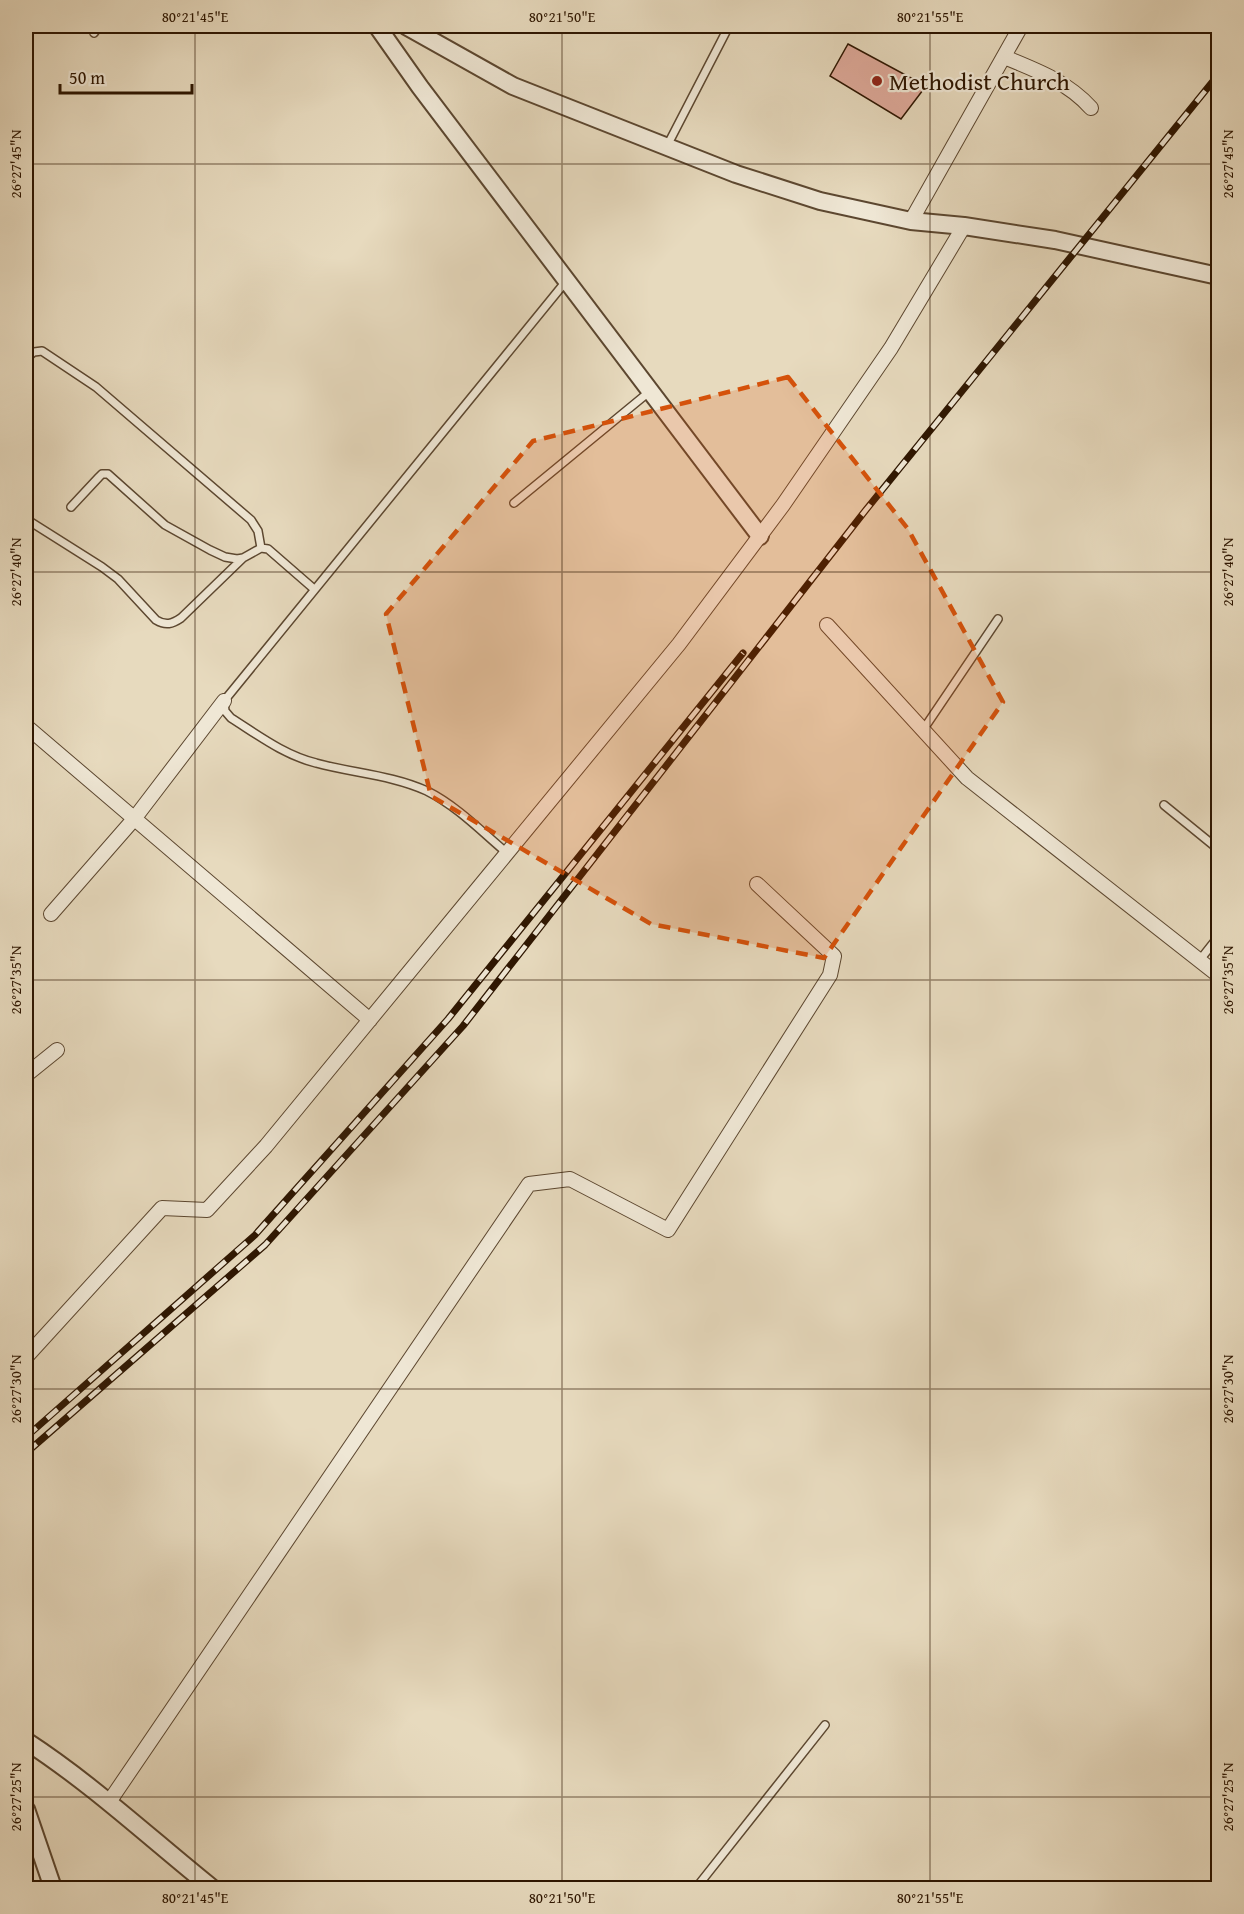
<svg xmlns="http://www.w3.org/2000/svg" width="1244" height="1914" viewBox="0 0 1244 1914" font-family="'Gentium Book Plus',serif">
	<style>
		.building { fill: #dfaa9b; stroke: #2e1601; stroke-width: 1.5 }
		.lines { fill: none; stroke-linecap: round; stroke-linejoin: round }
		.service-casing { stroke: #5c4730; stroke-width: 10 }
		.minor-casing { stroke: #5c4730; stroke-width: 16 }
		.tertiary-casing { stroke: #5c4730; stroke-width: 20 }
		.service { stroke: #efe7d5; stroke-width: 7 }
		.minor { stroke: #efe7d5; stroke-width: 14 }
		.tertiary { stroke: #efe7d5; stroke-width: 16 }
		.rail-casing { stroke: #2e1601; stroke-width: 7 }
		.rail { stroke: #efe7d5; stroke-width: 4.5; stroke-dasharray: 14; stroke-linecap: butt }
		.marked { fill: #d5520b; fill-opacity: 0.2; stroke: #d5520b; stroke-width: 4.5; stroke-dasharray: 12 8; stroke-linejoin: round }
		.ticks { fill: none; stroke: #2e1601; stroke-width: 1.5; stroke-opacity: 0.45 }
		.poi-dot { fill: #8f2418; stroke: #efe7d5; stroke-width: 2 }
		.labels { text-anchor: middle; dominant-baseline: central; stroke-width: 4.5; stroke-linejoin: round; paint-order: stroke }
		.poi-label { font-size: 24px; fill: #2e1601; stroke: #efe7d5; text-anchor: start }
		.neatline { fill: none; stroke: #2e1601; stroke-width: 2 }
		.ticks-label { font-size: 15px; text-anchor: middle; fill: #2e1601 }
	</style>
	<rect width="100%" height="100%" fill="#e7dabe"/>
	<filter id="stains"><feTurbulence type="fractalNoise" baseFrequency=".00333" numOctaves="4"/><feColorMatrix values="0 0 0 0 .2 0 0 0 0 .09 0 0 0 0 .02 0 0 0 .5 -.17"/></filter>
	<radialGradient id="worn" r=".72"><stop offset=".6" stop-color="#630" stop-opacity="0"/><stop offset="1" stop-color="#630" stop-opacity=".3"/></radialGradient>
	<path class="building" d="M848,44l78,42 -25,33 -71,-43z"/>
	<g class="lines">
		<g class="service-casing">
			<path id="service" d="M94,33l5,-7
				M667,146l62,-120
				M26,358l8,-6 8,-1 54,36 155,133 7,11 3,17
				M514,503l135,-111
				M71,507l28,-30 3,-3h6l57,51 45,25 15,7 12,2 6,-1 18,-10 7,1 46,40
				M26,519l76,48 16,12 38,41c10,6 16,4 25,-2l62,-60
				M1218,615l-3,15 3,17
				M923,730l75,-111
				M1164,805l54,44
				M507,853c-25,-21 -50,-47 -80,-62 -35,-16 -75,-18 -111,-28 -32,-8 -58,-28 -85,-45l-6,-7 -1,-10 343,-421
				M1199,961l19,-24
				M696,1888l129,-163"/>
		</g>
		<g class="minor-casing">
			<path id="minor" d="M1004,57c32,13 64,25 87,51
				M911,221l110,-195
				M827,625l140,153 251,197
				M26,726l344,294
				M51,914l83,-95 90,-118
				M26,1075l31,-25
				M26,1357l136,-149 45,2 59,-64 413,-502 104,-139 108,-157 73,-122
				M109,1802l420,-618 41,-5 98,51 162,-255 4,-19 -77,-72"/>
		</g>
		<g class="tertiary-casing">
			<path id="tertiary" d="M377,26l43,61 340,449
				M406,26l107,60 223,88 84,27 91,20 53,5 91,14 163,36
				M26,1741c66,43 125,98 186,147
				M26,1809l27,79"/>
		</g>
		<use href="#service" class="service"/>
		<use href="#minor" class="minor"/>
		<use href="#tertiary" class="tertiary"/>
		<g class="rail-casing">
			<path id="rail" d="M26,1437l229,-202 193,-216 295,-366
				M26,1453l239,-208 198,-219 402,-515 353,-436"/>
		</g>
		<use href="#rail" class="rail"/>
	</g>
	<path class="marked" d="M788,377l120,152 95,173 -179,256 -173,-34 -220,-128 -45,-182 147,-173z"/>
	<path class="ticks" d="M195,26v1862M562,26v1862M930,26v1862M26,164h1192M26,572h1192M26,980h1192M26,1389h1192M26,1797h1192"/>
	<circle class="poi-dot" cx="877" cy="81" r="6"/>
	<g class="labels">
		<g class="poi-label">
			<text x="889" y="81">Methodist Church</text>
		</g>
	</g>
	<rect width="1244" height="1914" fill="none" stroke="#e7dabe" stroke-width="66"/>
	<path d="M60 84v9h132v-9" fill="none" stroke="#2e1601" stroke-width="3"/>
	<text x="69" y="84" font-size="18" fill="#2e1601" stroke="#efe7d5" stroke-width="4.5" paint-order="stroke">50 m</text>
	<rect x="33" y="33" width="1178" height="1848" class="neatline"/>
	<g class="ticks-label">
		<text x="195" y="22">80°21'45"E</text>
		<text x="562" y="22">80°21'50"E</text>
		<text x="930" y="22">80°21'55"E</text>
		<text transform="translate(16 164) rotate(-90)" y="5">26°27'45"N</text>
		<text transform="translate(1228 164) rotate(-90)" y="5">26°27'45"N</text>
		<text transform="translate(16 572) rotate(-90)" y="5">26°27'40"N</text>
		<text transform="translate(1228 572) rotate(-90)" y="5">26°27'40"N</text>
		<text transform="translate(16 980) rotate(-90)" y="5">26°27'35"N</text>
		<text transform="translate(1228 980) rotate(-90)" y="5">26°27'35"N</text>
		<text transform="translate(16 1389) rotate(-90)" y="5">26°27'30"N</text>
		<text transform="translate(1228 1389) rotate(-90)" y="5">26°27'30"N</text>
		<text transform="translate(16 1797) rotate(-90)" y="5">26°27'25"N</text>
		<text transform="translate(1228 1797) rotate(-90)" y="5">26°27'25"N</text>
		<text x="195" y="1903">80°21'45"E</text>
		<text x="562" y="1903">80°21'50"E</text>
		<text x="930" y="1903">80°21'55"E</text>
	</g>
	<rect width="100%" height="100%" filter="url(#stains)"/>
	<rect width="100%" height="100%" fill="url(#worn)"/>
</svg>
